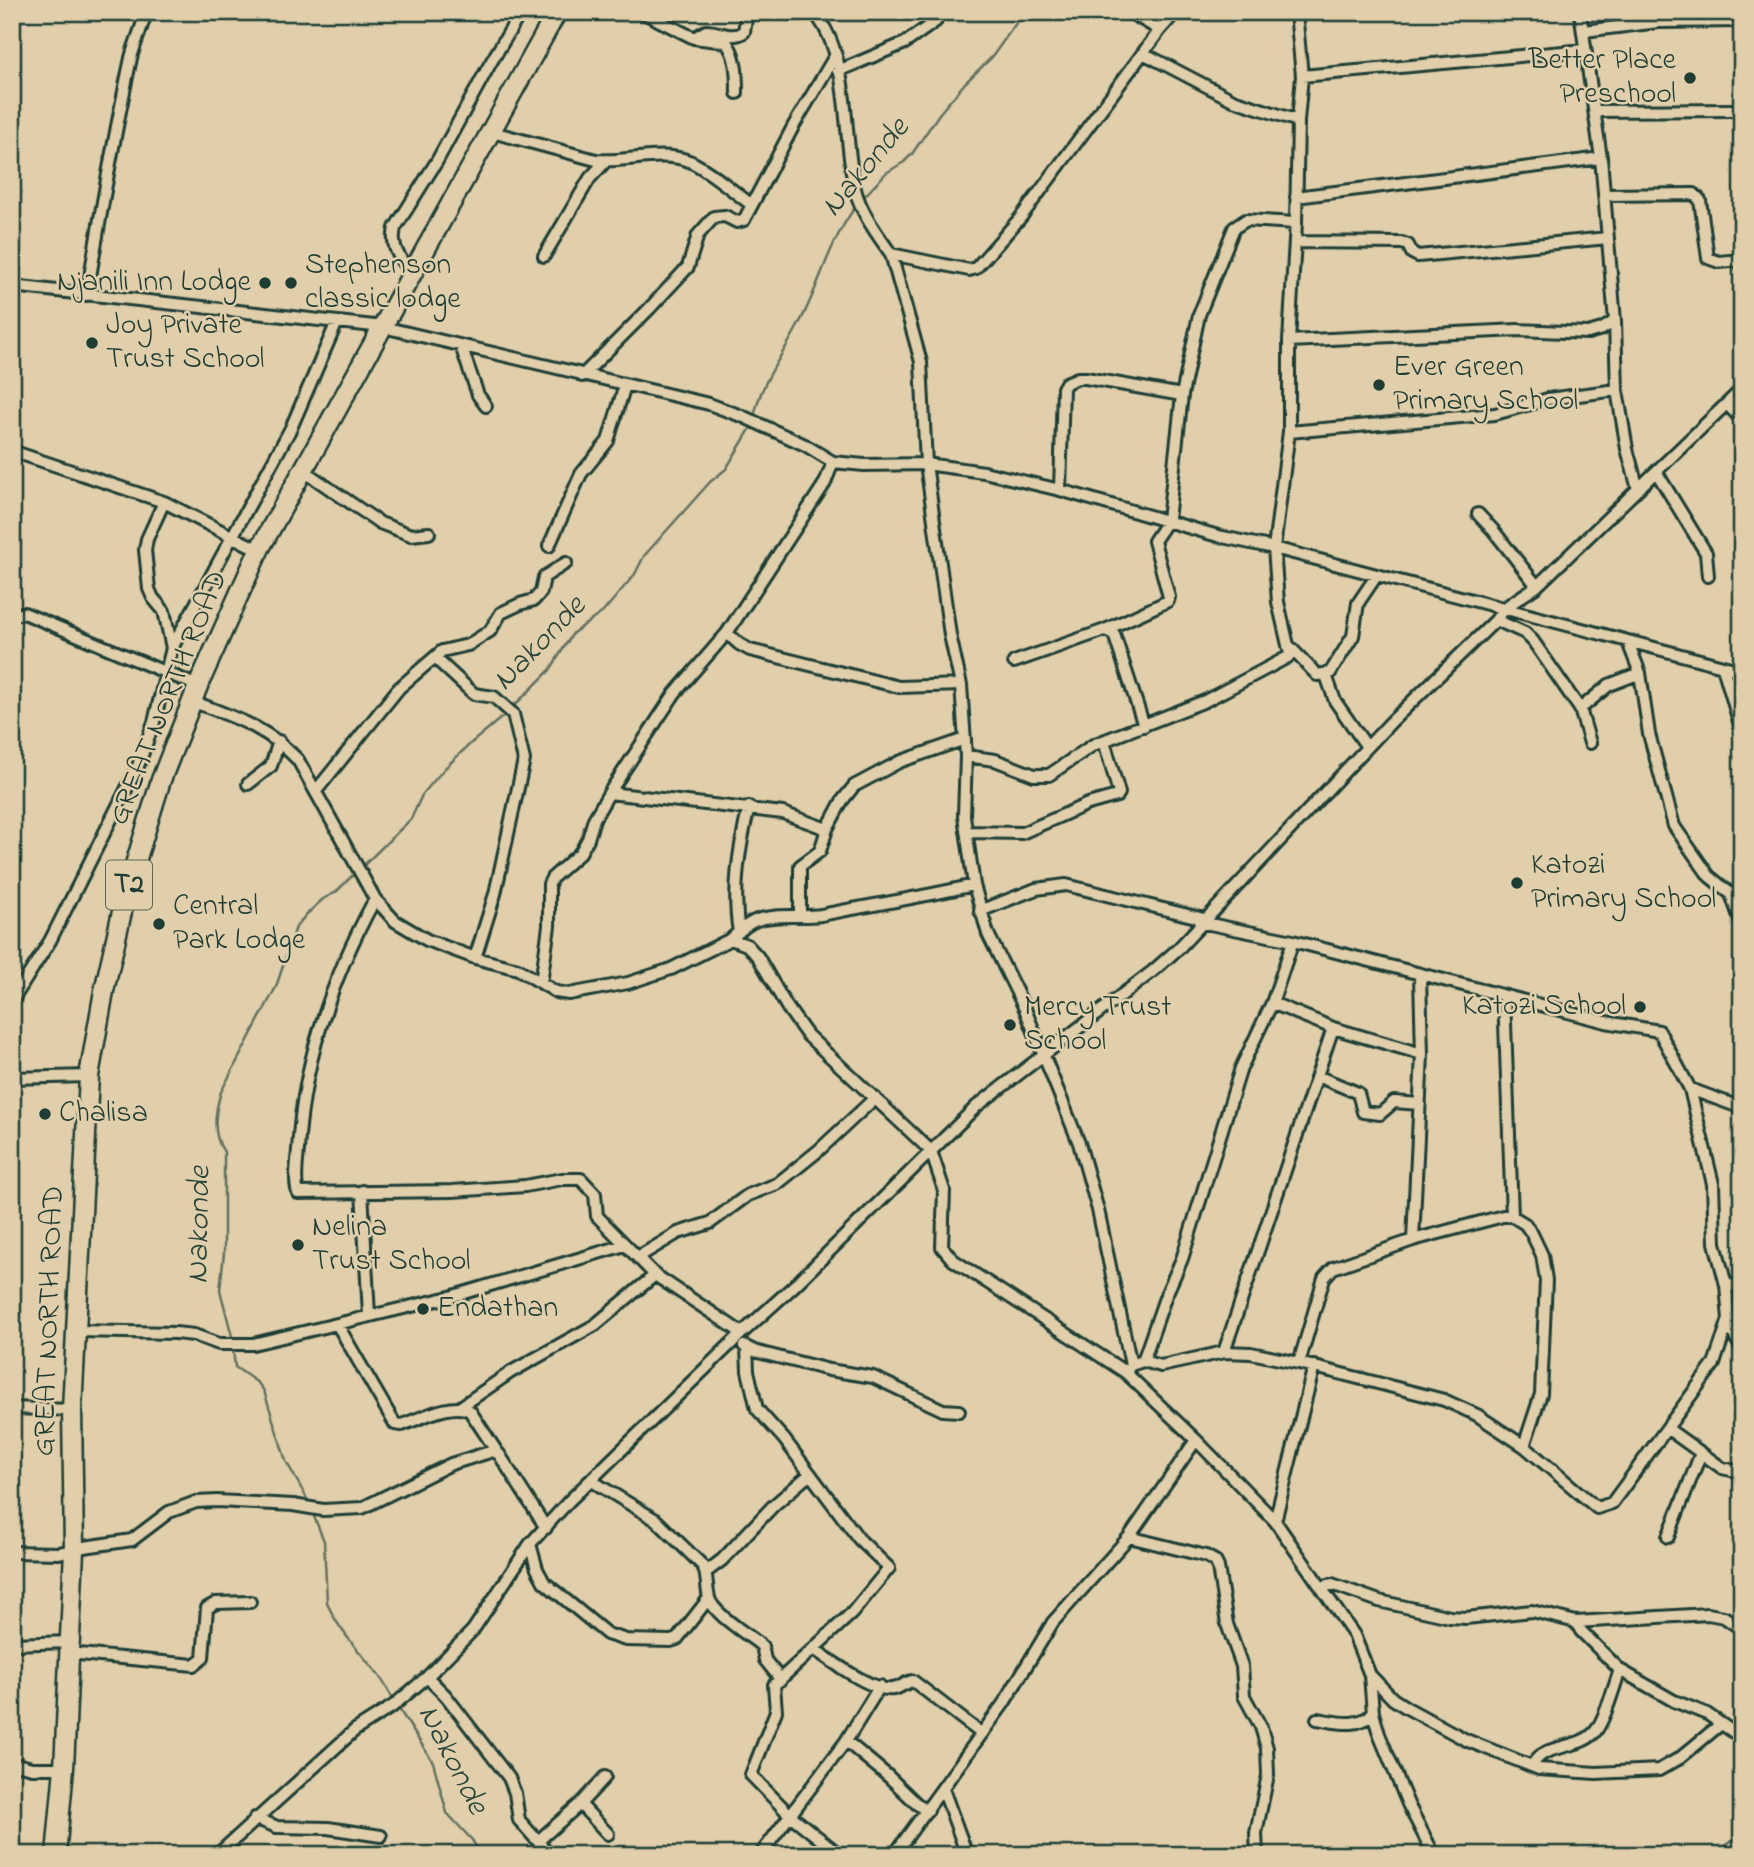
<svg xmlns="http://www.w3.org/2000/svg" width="1754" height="1867" viewBox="0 0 1754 1867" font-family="'Indie Flower',sans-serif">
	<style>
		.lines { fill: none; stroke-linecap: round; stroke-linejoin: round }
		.stream { stroke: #64715f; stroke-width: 2.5 }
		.minor-casing { stroke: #1f3d34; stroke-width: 16 }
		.trunk-casing { stroke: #1f3d34; stroke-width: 23 }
		.minor { stroke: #e1cfac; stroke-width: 10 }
		.trunk { stroke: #e1cfac; stroke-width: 18 }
		.poi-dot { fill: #1f3d34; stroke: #e1cfac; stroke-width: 2.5 }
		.labels { text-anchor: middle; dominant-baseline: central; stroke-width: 5; stroke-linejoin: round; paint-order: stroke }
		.shield { fill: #e1cfac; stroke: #596958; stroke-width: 2 }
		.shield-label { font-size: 28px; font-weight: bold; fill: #1f3d34 }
		.poi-label { font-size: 30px; fill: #1f3d34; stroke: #e1cfac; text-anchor: start }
		.street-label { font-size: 30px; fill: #1f3d34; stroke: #e1cfac }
		.water-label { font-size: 32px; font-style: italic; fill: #2a463b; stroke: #e1cfac }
	</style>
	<rect width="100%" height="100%" fill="#e1cfac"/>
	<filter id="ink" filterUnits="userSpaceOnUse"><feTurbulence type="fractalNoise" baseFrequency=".0143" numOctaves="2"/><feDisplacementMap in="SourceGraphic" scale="14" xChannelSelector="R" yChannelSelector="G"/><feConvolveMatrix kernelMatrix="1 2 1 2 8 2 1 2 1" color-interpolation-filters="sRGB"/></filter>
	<g filter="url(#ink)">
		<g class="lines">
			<path class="stream" d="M863,198l23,-25 18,-11 8,-8 27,-40 26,-31 27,-26 32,-45
				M754,419c5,-36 30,-65 46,-97 21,-40 28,-78 56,-116
				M512,708l38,-38 23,-37 30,-21 32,-38 9,-18 66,-74 16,-13 26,-43
				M362,867l49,-48 11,-24 22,-26 26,-25 37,-31
				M233,1340l-13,-50 4,-37v-101c-13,-18 -9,-41 -3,-60l55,-105 20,-60 11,-13 16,-15 13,-7 21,-21
				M233,1350l2,17 23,16 6,8 22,70 24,43
				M313,1514l11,27 3,61c10,28 34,50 52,74 6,7 9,16 15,24
				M397,1706l36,56 14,51 25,27 9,15
				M1715,1855l16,-14 11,-4"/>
			<g class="minor-casing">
				<path id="minor" d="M642,12l52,26 32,4c11,13 11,35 11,51
					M814,12c38,46 28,122 41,177 6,24 22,45 36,65l78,16 7,-2 45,-51 139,-187 16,-18
					M1129,12l31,18
					M1580,12l21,146 14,163 2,69 10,59 11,40
					M1584,31l75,-9 83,-1
					M694,38l12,-7c14,0 25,9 38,1l3,-20
					M1143,53l90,47 65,21
					M838,71l67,-28 31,-22 1,-9
					M1302,76l283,-26
					M1595,111l137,-1
					M492,132l104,28c30,3 64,-10 93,1 18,7 46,32 63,44
					M1604,195l90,-1 6,6 8,58 11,4 23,-2
					M1296,197l305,-39
					M1295,242l107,1 6,2 4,8 6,3 190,-18
					M891,254l30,108 5,102 24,171 11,50 5,71 -2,60 10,69 14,49 37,75 54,134 19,67 33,155
					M544,256l46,-78 16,-17
					M412,276c-11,-18 -22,-27 -17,-48l42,-67 53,-97 31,-52
					M12,286l371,41 326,77 35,13 61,28 28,17 31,3 62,-1 58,8 76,18 158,46 56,12 468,123
					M87,295c13,-79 27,-158 44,-237 4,-16 11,-30 15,-46
					M1289,341l229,-11 70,3 14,-4 13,-8
					M461,346l17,49 8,11
					M582,376l67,-67 39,-42 10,-32 16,-18 11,-1 12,6 7,-2 50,-95 41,-69
					M1727,404l15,16
					M1289,432l206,-18 53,-15 69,-9
					M12,451l152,51 95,48
					M304,471l76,52 31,12 18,-2
					M1657,473l49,80 2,23
					M1060,490l3,-102 3,-5 12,-5h8l96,17
					M164,502l-17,37 -2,11 4,39 4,9 11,13 8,37
					M1478,514l15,16 44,56
					M549,546l32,-72 27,-33 17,-56
					M12,615l12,-2 174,73
					M1496,620l29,13 8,8 47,68 10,34
					M1105,630l9,4 30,92
					M727,633l12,11 11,6 149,37 62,-2
					M1628,642l12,31 9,61 25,92 35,50 22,18 11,31
					M1289,646l28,29 13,-2 23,-37 5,-33 19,-28
					M435,658l39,36 20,3 19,17 11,46 -29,134 -20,64
					M1014,662l91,-32 63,-29 1,-4 -15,-56 14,-21 14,-125 17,-80 35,-87 12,-8 50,3
					M1723,667l19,65
					M1326,675l9,26 32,46
					M192,701c41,16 75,26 106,59l77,139 20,22 32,19 48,18 43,11 38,23 13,2 59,-11 43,-14 60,-30 16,6 11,12 29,50 20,28 124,116 13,39 -2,57 11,13 172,112 71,68 79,81 79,114 16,40 3,38 6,21 29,70 26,51
					M1580,709l29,-24 31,-12
					M966,756l29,4 39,15h15l44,-30 112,-44 83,-44 2,-3 -12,-52 -4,-54 15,-116v-91l7,-118 2,-102 4,-45 -6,-64
					M248,784l23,-18 8,-25
					M316,791l83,-103 43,-37 26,-6 22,-14 11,-18 19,-9 14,-4 7,-8 3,-15 22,-14
					M609,793l174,20 44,16
					M966,832l56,1 66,-29 29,-8 2,-3 -15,-52
					M375,899c-42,77 -72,162 -77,251 -1,13 -4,30 0,43l154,-2 73,-5 37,-7h19l14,15 2,22 58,59 87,58
					M980,911l56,-22 30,-4 138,34
					M800,916v-50l20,-15 7,-22 15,-28 12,-15 45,-24 66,-23
					M739,932c-7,-41 0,-84 10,-125
					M731,939c8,-7 16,-16 26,-19 21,-7 43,-2 64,-5 51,-10 102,-18 153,-30
					M541,983l8,-57v-42l3,-6 28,-25 8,-14 6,-20 15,-26 66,-100 52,-60 98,-150 8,-21
					M1504,996l8,220
					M12,1001l38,-60 88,-175 16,-44 18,-74 119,-220 46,-106
					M1272,1003l61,25 89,26
					M1317,1076l41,17 5,19 17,2 14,-12 26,2
					M12,1078l77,-2
					M1690,1089l52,19
					M362,1191l7,124
					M1413,1240l9,-186 -2,-78
					M638,1257l40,-24 32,-10 38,-28 29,-11 41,-33 57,-53
					M1726,1285l16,1
					M337,1324l58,100 7,1c18,-6 50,-24 68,-14l27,41
					M1728,1324l14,25
					M76,1331l99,2 19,2 25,9h34l197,-47 175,-52
					M744,1346l10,5 75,19 44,7 70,33 16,1
					M747,1348l1,23 9,38 27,30 75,100 30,29 -37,45 -78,72 2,26 -25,64 39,40 50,40
					M1224,1352l109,-324
					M1143,1361l23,-66 16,-36 59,-191 31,-65 21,-62
					M1299,1363l25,-85 9,-10 80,-28 90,-24h9l13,8 7,10 10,21 4,25 -5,114 -17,52
					M1125,1372l6,-7 12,-4 18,5 63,-14 27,1 48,10 145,37 33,15 47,31 73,62 15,-5 102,-139 15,-45 -3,-34 -11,-42 -2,-59 -23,-95 -31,-58 -53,-9 -313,-81 -93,-19
					M12,1408l60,2
					M459,1408l52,-36 84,-47 60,-50
					M1668,1429l54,39 14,3
					M592,1481l64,39 47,46c5,10 3,21 6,32 4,16 40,37 53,48l3,14 16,20
					M1275,1521l39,-155
					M1129,1537l77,19 9,5 3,6 9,57 15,42 2,30 17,31 6,21 1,27 -12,58 1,22
					M1668,1537l33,-84
					M530,1544l7,25 7,13 63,52 19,6 45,1 6,-2 32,-41
					M12,1552l47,1 25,-6 48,-7 37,-28 27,-10 21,-1 76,4 30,5 39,-2 89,-44 42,-13 6,3 47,74
					M706,1572l16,-12 51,-54 37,-32
					M1321,1587l11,-3 47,17 71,16 16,1 66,-7 44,11 132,-8 16,3 18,12
					M1576,1622l5,9 39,39 54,31 33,13 35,24
					M12,1644l57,-2
					M814,1649c17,12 59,43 79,40 8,-1 12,-7 20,-8l69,53
					M69,1653l125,12 9,-7 4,-50 9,-5 34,-1
					M1370,1675l23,24 14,9 59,32 73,29 57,4 63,-3 21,-12 41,-34
					M427,1677l19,19 63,82 6,15 4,27 31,35
					M1317,1719c20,3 41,10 56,-6
					M846,1741l42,35 29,28 11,6
					M12,1763l20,5h32
					M1532,1766c12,-24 44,-15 62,-33 11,-12 20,-47 26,-63
					M943,1789l24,66
					M580,1804l28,30
					M255,1818l22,9 51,1 53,8
					M538,1841l42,-37 25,-27
					M217,1855l138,-125 38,-24 34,-29 46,-47 57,-86 39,-43 173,-168 53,-48 182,-179 176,-135 26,-23 212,-226 105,-102 7,-11 34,-23 205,-197
					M760,1855l86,-114 34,-55
					M894,1855l110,-152 49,-81 76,-85 67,-97"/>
			</g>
			<g class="trunk-casing">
				<path id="trunk" d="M56,1855l8,-87 10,-218 -2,-140 17,-334 15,-85 22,-97 35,-114 37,-94 61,-136 298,-538"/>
			</g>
			<use href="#minor" class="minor"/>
			<use href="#trunk" class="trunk"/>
		</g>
	</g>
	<g class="poi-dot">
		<circle cx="1690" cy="78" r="7"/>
		<circle cx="265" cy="283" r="7"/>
		<circle cx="291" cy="283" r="7"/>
		<circle cx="92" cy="343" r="7"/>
		<circle cx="1379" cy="385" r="7"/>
		<circle cx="1517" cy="883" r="7"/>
		<circle cx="159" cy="924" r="7"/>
		<circle cx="1640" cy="1007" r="7"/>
		<circle cx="1010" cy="1025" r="7"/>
		<circle cx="45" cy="1114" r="7"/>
		<circle cx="298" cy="1245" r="7"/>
		<circle cx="423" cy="1309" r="7"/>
	</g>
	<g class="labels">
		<rect class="shield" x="106" y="860.5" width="46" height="49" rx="5"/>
		<g class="shield-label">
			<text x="129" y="885">T2</text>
		</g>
		<g class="poi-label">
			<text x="1676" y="61" text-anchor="end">Better Place<tspan x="1676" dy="34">Preschool</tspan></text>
			<text x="305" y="266">Stephenson<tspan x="305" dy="34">classic lodge</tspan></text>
			<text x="251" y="283" text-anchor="end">Njanili Inn Lodge</text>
			<text x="106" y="326">Joy Private<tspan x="106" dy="34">Trust School</tspan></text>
			<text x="1393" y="368">Ever Green<tspan x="1393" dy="34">Primary School</tspan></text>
			<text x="1531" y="866">Katozi<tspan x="1531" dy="34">Primary School</tspan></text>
			<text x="173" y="907">Central<tspan x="173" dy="34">Park Lodge</tspan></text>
			<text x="1626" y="1007" text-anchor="end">Katozi School</text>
			<text x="1024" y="1008">Mercy Trust<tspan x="1024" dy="34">School</tspan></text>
			<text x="59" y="1114">Chalisa</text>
			<text x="312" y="1228">Nelina<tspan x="312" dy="34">Trust School</tspan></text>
			<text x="437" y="1309">Endathan</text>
		</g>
		<g class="street-label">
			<text transform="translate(169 698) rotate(-68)">GREAT NORTH ROAD</text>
			<text transform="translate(50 1321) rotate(-88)">GREAT NORTH ROAD</text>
		</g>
		<g class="water-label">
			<text transform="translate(866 168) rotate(-50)">Nakonde</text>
			<text transform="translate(540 644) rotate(-46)">Nakonde</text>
			<text transform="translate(200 1225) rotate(-89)">Nakonde</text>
			<text transform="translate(452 1760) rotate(63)">Nakonde</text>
		</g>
	</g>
	<rect width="1754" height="1867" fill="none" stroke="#e1cfac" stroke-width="42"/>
	<rect x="21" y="21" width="1712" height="1825" fill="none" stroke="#1f3d34" stroke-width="2.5" filter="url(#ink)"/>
</svg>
